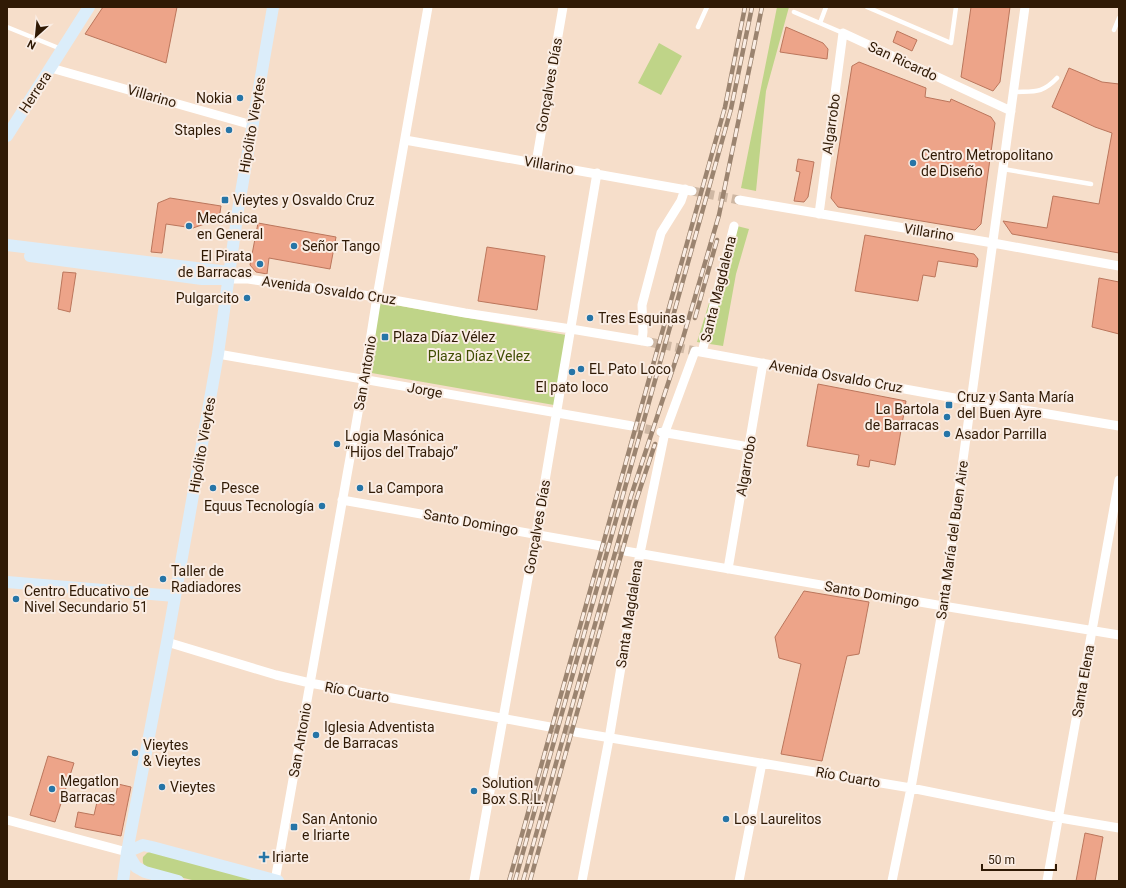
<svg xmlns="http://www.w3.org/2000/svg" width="1126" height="888" viewBox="0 0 1126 888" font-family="Roboto,sans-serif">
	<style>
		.green { fill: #bfd488 }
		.building { fill: #eda489; stroke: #bb765c }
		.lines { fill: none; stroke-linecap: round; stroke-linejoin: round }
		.street-tunnel { stroke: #ceb7a3; stroke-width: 9; stroke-dasharray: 9 4.5; stroke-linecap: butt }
		.lane { stroke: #fff; stroke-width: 4.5 }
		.street { stroke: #fff; stroke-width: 9 }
		.secondary { stroke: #dbedfa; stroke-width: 12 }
		.rail-casing { stroke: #9b8470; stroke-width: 4.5 }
		.rail { stroke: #faede4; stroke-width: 3; stroke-dasharray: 9; stroke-linecap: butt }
		.poi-dot { fill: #2675a7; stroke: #faede4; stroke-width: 1.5 }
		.labels { text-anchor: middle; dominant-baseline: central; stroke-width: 4; stroke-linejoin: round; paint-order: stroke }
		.street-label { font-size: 14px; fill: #301a05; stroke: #faede4 }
		.poi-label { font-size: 14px; fill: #301a05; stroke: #faede4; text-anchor: start }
		.park-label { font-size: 14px; fill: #3f4d02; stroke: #faede4 }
	</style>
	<rect width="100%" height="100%" fill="#f6deca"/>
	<path class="green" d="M777,7h12l-23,84 -10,100 -15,-3z
		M659,43l23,13 -21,39 -23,-12z
		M733,225l16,4 -13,45 -13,72 -26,-4z
		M378,302l188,33 -12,70 -188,-33z
		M152,851l109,30h-65l-45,-11c-7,-3 -9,-6 -8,-13l4,-4z"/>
	<path class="building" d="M103,7h74l-11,56 -81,-29z
		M971,7h39l-10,75 -7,9 -32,-14z
		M786,27l37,16 5,6 -1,10 -47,-7z
		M897,31l20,9 -5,11 -19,-9z
		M859,62l67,26 -1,9 25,5 1,-3 40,18 4,6 -14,101 -6,6 -137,-23 -7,-9 21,-132z
		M1069,68l33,14 17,2v169l-107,-19 -9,-13 44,7 6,-32 46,8 13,-71 -17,-6 -43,-20z
		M798,159l16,3 -6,35 -4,5 -10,-1 6,-29 -4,-1z
		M170,198l51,8 -2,13 -26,9 -27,-4 -4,29 -11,-1 7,-49z
		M258,223l78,14 -6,32 -61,-11 -2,16 -11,-2 -6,-7z
		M865,235l109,19 4,5 -1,8 -39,-6 -3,16 -12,-2 -5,26 -63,-10z
		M487,247l58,9 -8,54 -59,-9z
		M63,272l13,1 -6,39 -12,-3z
		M1099,278l20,4v52l-27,-7z
		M818,384l88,17 -11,64 -25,-5 -1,7 -12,-2 2,-10 -52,-9z
		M804,591l65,11 -10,52 -12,2 -25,105 -41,-7 20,-90 -22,-6 -4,-21z
		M48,756l26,7 -19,59 -25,-7z
		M118,784l13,3 -10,49 -46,-9 3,-15 16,3 3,-13 17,3z
		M1085,833l18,4 -8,44h-19z"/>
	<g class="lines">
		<path class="street-tunnel" d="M692,191l47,9
			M649,342l46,9
			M632,426l29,6
			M601,546l24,5
			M550,727l25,5"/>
		<path class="lane" d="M867,7l84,36 5,-36
			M794,12l49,21
			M820,23l6,-16
			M7,27l54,22
			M698,27l9,-20
			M1114,30l5,-12
			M1014,92c20,-1 28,2 43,-14
			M1003,169l88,15"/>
		<path class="street" d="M51,68l201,57
			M405,140l287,51
			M536,163l27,-156
			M739,200l254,43 126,23
			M819,214l24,-181 168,78
			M227,279h21l129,18 88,16 106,16 78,13
			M642,341l1,-9 -1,-27 19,-72 20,-32 4,-12
			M702,352l32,-126
			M218,354l414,72
			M661,432l88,15
			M342,500l259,46
			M625,551l318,55 176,29
			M728,569l35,-206
			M167,642l109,33 34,8 240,44
			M575,732l336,56 149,30 59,10
			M7,820l120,32
			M275,881l89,-502 13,-82 51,-290
			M474,881l62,-347 61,-361
			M582,881l27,-142 31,-186 25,-121 30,-81 276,50 148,25
			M739,881l23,-118
			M892,881l19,-93 32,-182 82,-599
			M1047,881l72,-401"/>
		<path class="secondary" d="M7,136l82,-129
			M7,245l222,27
			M30,256l172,23h25
			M7,582l168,14
			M127,852l16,-7 9,2 126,34
			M127,852l9,15 9,5 33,9
			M123,881l4,-29 40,-210 51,-288 20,-144 35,-203"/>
		<g class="rail-casing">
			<path id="rail" d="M695,318l22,-78
				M509,881l216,-774 20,-100
				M515,881l216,-772 21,-102
				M523,881l108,-385 52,-158 36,-123 43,-208
				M530,881l107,-383 18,-54"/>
		</g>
		<use href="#rail" class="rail"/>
	</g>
	<g class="poi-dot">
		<circle cx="240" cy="98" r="4"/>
		<circle cx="229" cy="130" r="4"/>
		<circle cx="913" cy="163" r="4"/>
		<rect x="221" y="196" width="8" height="8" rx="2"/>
		<circle cx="189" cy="226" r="4"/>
		<circle cx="294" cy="246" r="4"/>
		<circle cx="260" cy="264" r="4"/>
		<circle cx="247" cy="298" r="4"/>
		<circle cx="590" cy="318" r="4"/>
		<rect x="381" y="333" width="8" height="8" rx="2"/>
		<circle cx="581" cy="369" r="4"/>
		<circle cx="572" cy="372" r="4"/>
		<rect x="945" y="401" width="8" height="8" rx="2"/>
		<circle cx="947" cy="417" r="4"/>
		<circle cx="947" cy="434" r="4"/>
		<circle cx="337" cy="444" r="4"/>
		<circle cx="213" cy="488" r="4"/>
		<circle cx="360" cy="488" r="4"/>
		<circle cx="322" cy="506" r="4"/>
		<circle cx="163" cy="579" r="4"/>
		<circle cx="16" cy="599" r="4"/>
		<circle cx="316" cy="735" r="4"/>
		<circle cx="135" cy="753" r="4"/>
		<circle cx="162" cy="787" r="4"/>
		<circle cx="52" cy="789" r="4"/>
		<circle cx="474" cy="791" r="4"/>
		<circle cx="726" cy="819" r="4"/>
		<rect x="290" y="823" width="8" height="8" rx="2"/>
		<path d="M262 851h4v4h4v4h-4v4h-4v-4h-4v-4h4z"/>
	</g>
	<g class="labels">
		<g class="street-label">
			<text transform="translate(903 61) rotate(25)">San Ricardo</text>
			<text transform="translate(549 85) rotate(-80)">Gonçalves Días</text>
			<text transform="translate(35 92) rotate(-57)">Herrera</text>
			<text transform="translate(152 96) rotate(16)">Villarino</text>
			<text transform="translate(831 124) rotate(-82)">Algarrobo</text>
			<text transform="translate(252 125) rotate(-80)">Hipólito Vieytes</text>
			<text transform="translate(549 165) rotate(10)">Villarino</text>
			<text transform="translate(929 232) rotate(9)">Villarino</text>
			<text transform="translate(718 289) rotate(-76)">Santa Magdalena</text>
			<text transform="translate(329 290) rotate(8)">Avenida Osvaldo Cruz</text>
			<text transform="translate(365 373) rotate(-80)">San Antonio</text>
			<text transform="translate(836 376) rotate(10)">Avenida Osvaldo Cruz</text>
			<text transform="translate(425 390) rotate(10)">Jorge</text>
			<text transform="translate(202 445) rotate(-80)">Hipólito Vieytes</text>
			<text transform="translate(746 466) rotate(-80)">Algarrobo</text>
			<text transform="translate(471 522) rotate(10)">Santo Domingo</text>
			<text transform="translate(537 527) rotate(-80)">Gonçalves Días</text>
			<text transform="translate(952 540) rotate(-82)">Santa María del Buen Aire</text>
			<text transform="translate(872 594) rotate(10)">Santo Domingo</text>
			<text transform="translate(629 614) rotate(-81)">Santa Magdalena</text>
			<text transform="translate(1083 681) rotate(-80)">Santa Elena</text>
			<text transform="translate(357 692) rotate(10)">Río Cuarto</text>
			<text transform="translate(300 740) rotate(-80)">San Antonio</text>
			<text transform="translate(848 777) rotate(10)">Río Cuarto</text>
		</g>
		<g class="poi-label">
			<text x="232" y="98" text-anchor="end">Nokia</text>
			<text x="221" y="130" text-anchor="end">Staples</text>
			<text x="921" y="155">Centro Metropolitano<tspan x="921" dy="16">de Diseño</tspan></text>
			<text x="233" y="200">Vieytes y Osvaldo Cruz</text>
			<text x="197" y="218">Mecánica<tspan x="197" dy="16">en General</tspan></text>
			<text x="302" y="246">Señor Tango</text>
			<text x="252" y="256" text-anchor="end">El Pirata<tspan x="252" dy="16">de Barracas</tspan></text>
			<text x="239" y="298" text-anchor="end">Pulgarcito</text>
			<text x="598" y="318">Tres Esquinas</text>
			<text x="393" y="337">Plaza Díaz Vélez</text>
			<text x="589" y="369">EL Pato Loco</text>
			<text x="572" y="387" text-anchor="middle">El pato loco</text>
			<text x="957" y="397">Cruz y Santa María<tspan x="957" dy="16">del Buen Ayre</tspan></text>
			<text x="939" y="409" text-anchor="end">La Bartola<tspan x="939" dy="16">de Barracas</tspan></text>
			<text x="955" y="434">Asador Parrilla</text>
			<text x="345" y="436">Logia Masónica<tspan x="345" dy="16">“Hijos del Trabajo”</tspan></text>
			<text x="221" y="488">Pesce</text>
			<text x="368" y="488">La Campora</text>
			<text x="314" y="506" text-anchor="end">Equus Tecnología</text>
			<text x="171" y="571">Taller de<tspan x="171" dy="16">Radiadores</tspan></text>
			<text x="24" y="591">Centro Educativo de<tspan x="24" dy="16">Nivel Secundario 51</tspan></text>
			<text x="324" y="727">Iglesia Adventista<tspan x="324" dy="16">de Barracas</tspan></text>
			<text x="143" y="745">Vieytes<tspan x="143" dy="16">&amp; Vieytes</tspan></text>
			<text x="60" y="781">Megatlon<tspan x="60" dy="16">Barracas</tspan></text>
			<text x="482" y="783">Solution<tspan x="482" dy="16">Box S.R.L.</tspan></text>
			<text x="170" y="787">Vieytes</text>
			<text x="302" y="819">San Antonio<tspan x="302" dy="16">e Iriarte</tspan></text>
			<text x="734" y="819">Los Laurelitos</text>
			<text x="272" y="857">Iriarte</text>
		</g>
		<g class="park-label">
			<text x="479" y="356">Plaza Díaz Velez</text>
		</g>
	</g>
	<rect width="1126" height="888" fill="none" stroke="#301a05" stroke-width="16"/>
	<g transform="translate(36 36) rotate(207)" stroke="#faede4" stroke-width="3" paint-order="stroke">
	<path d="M0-3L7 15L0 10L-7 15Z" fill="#301a05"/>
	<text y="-6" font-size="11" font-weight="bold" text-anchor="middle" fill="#301a05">N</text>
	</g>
	<path d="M982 864v6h74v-6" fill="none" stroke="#301a05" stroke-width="2"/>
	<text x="988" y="864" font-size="12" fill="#301a05" stroke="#faede4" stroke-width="3" paint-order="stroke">50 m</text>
</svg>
